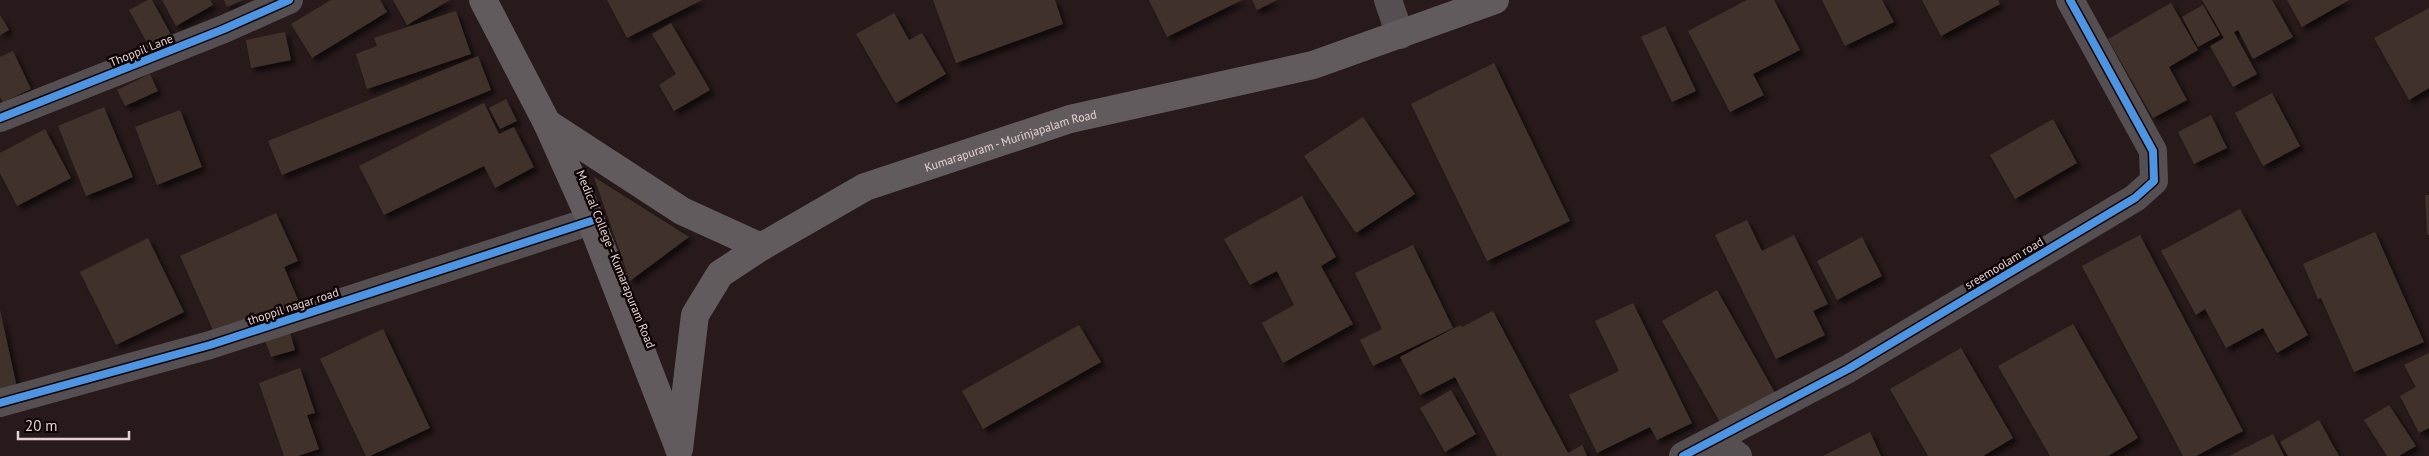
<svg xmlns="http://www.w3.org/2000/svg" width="2429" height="456" viewBox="0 0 2429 456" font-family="'PT Sans',sans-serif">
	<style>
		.building { fill: #41322c; filter: url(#shadow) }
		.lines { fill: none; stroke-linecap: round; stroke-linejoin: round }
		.street { stroke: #554f51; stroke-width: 28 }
		.secondary { stroke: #625b5d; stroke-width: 28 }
		.cycleway-casing { stroke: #0f0405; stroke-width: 11 }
		.cycleway { stroke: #4d94e3; stroke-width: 8 }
		.labels { text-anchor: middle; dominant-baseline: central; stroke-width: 5; stroke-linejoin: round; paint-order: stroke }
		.street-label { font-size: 12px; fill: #e5d2d1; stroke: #0f0405 }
	</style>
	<defs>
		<filter id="shadow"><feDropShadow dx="4.5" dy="4.5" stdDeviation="2.5" flood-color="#0009"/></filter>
	</defs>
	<rect width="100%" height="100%" fill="#281a1b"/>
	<path class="building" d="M148,0h4l21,38 -22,12 -22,-40z
		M162,0h48l3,5 -37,21z
		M224,0h19l-16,7z
		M331,0h49l7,12 -75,46 -21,-34z
		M393,0h57l-43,25z
		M607,0h95l-75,38z
		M933,0h122l8,24 -107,39z
		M1149,0h93l-75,37z
		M1252,0h25l-20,10z
		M1747,0h27l26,50 -47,24 11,21 -34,17 -42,-81z
		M1822,0h60l12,22 -49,24z
		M1922,0h76l2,4 -59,32z
		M2202,0h70l21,37 -40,22 -15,-29 -4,2 23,42 -24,13 -23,-41 14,-8z
		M2287,0h62l-47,27z
		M2171,3l27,47 -29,17 18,33 -34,18 -45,-79z
		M2203,5l17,30 -22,12 -16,-30z
		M2429,8v80l-20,12 -35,-62z
		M456,11l15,43 -104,35 -11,-35 21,-8 -3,-8z
		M894,13l15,27 13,-7 24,41 -50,29 -40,-69z
		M0,15l9,15 -9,5z
		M671,23l39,67 -36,21 -15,-26 17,-11 -24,-40z
		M1665,26l31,65 -24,11 -31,-65z
		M285,32l6,28 -40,8 -5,-28z
		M13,51l18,38 -28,13 -3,-5v-40z
		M478,56l13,34 -209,85 -14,-34z
		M1494,63l76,158 -83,40 -76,-157z
		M150,74l8,17 -33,15 -8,-16z
		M2272,93l28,53 -37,20 -28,-53z
		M506,99l11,22 -17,8 -11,-21z
		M484,103l15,31 15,-7 20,40 -39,21 -11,-22 -100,49 -25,-49z
		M104,107l29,70 -47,19 -28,-70z
		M180,110l22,57 -45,18 -22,-58z
		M2211,115l16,33 -33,16 -16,-32z
		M1363,117l52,77 -59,39 -52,-77z
		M2053,119l24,44 -62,36 -25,-44z
		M45,129l26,49 -54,28 -17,-33v-20z
		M594,177l95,60 -59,44z
		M2425,195h4v40h-2z
		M1302,196l34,61 -15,9 32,58 -70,39 -21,-40 32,-18 -17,-34 -27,14 -26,-46z
		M2240,209l68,126 -31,18 -14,-25 -37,20 -21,-39 -9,6 -35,-64z
		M276,213l22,48 -14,6 18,42 -82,37 -40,-90z
		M1747,220l15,31 32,-16 34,69 -15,7 12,24 -49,24 -61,-124z
		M2375,232l49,110 -70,30 -33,-74 -3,1 -15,-35z
		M2140,235l103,196 -47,25h-13l-101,-190z
		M1862,237l20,39 -45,24 -20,-39z
		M148,238l36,74 -68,33 -36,-73z
		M1413,245l40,83 -80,38 -13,-26 22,-11 -27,-56z
		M1717,290l61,108 -54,31 -62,-108z
		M1633,303l59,120 -35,17 -7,-13 -53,26 -28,-58 50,-24 -24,-50z
		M0,310l18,82 -18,4z
		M1493,311l75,142 14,-8 5,11h-90l-42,-79 -35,18 -20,-38 60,-32 2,2z
		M2073,324l65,114 -30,18h-58l-52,-90z
		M1079,325l22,37 -118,67 -21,-38z
		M383,329l47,99 -60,28h-4l-46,-97z
		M290,333l5,17 -24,7 -6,-17z
		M1961,348l52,90 -30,18h-55l-38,-67z
		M2429,353v75l-10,5 -19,-37 16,-9 -12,-22z
		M300,368l15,45 -8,2 12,34 -21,7h-14l-25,-73z
		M1451,390l25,44 -31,18 -25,-44z
		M2389,405l27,41 -17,10h-12l-23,-36z
		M2319,420l20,36h-51l-8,-14z
		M1870,432l11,24h-58z
		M2273,434l11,22h-55z"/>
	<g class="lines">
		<path class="street" d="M1388,0l12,35
			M0,118l224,-89 65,-29
			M0,403l210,-58 381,-124
			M1716,440l22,16
			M1683,456l165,-87 287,-171 19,-17 -1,-30 -83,-151"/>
		<g class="secondary">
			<path d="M483,0l64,123 44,98 87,225"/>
			<path d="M547,123l135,88 79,36"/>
			<path id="s1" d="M679,449l16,-134 25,-41 41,-27 104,-60 205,-68 243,-54 182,-65"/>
		</g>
		<g class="cycleway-casing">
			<path id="cycleway" d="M0,118l224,-89 65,-29
				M0,403l210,-58 381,-124
				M1683,456l165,-87 287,-171 19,-17 -1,-30 -83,-151"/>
		</g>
		<use href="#cycleway" class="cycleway"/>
	</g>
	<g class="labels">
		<g class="street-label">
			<text transform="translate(141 50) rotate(-22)">Thoppil Lane</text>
			<text stroke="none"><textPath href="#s1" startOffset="505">Kumarapuram - Murinjapalam Road</textPath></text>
			<text transform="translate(616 259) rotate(68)">Medical College - Kumarapuram Road</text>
			<text transform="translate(2004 263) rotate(-31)">sreemoolam road</text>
			<text transform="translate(293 306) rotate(-18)">thoppil nagar road</text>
		</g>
	</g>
	<path d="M18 431v8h111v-8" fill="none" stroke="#e5d2d1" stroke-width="2.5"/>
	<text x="25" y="431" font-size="15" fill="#e5d2d1" stroke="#0f0405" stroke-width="4" paint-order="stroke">20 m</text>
</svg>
